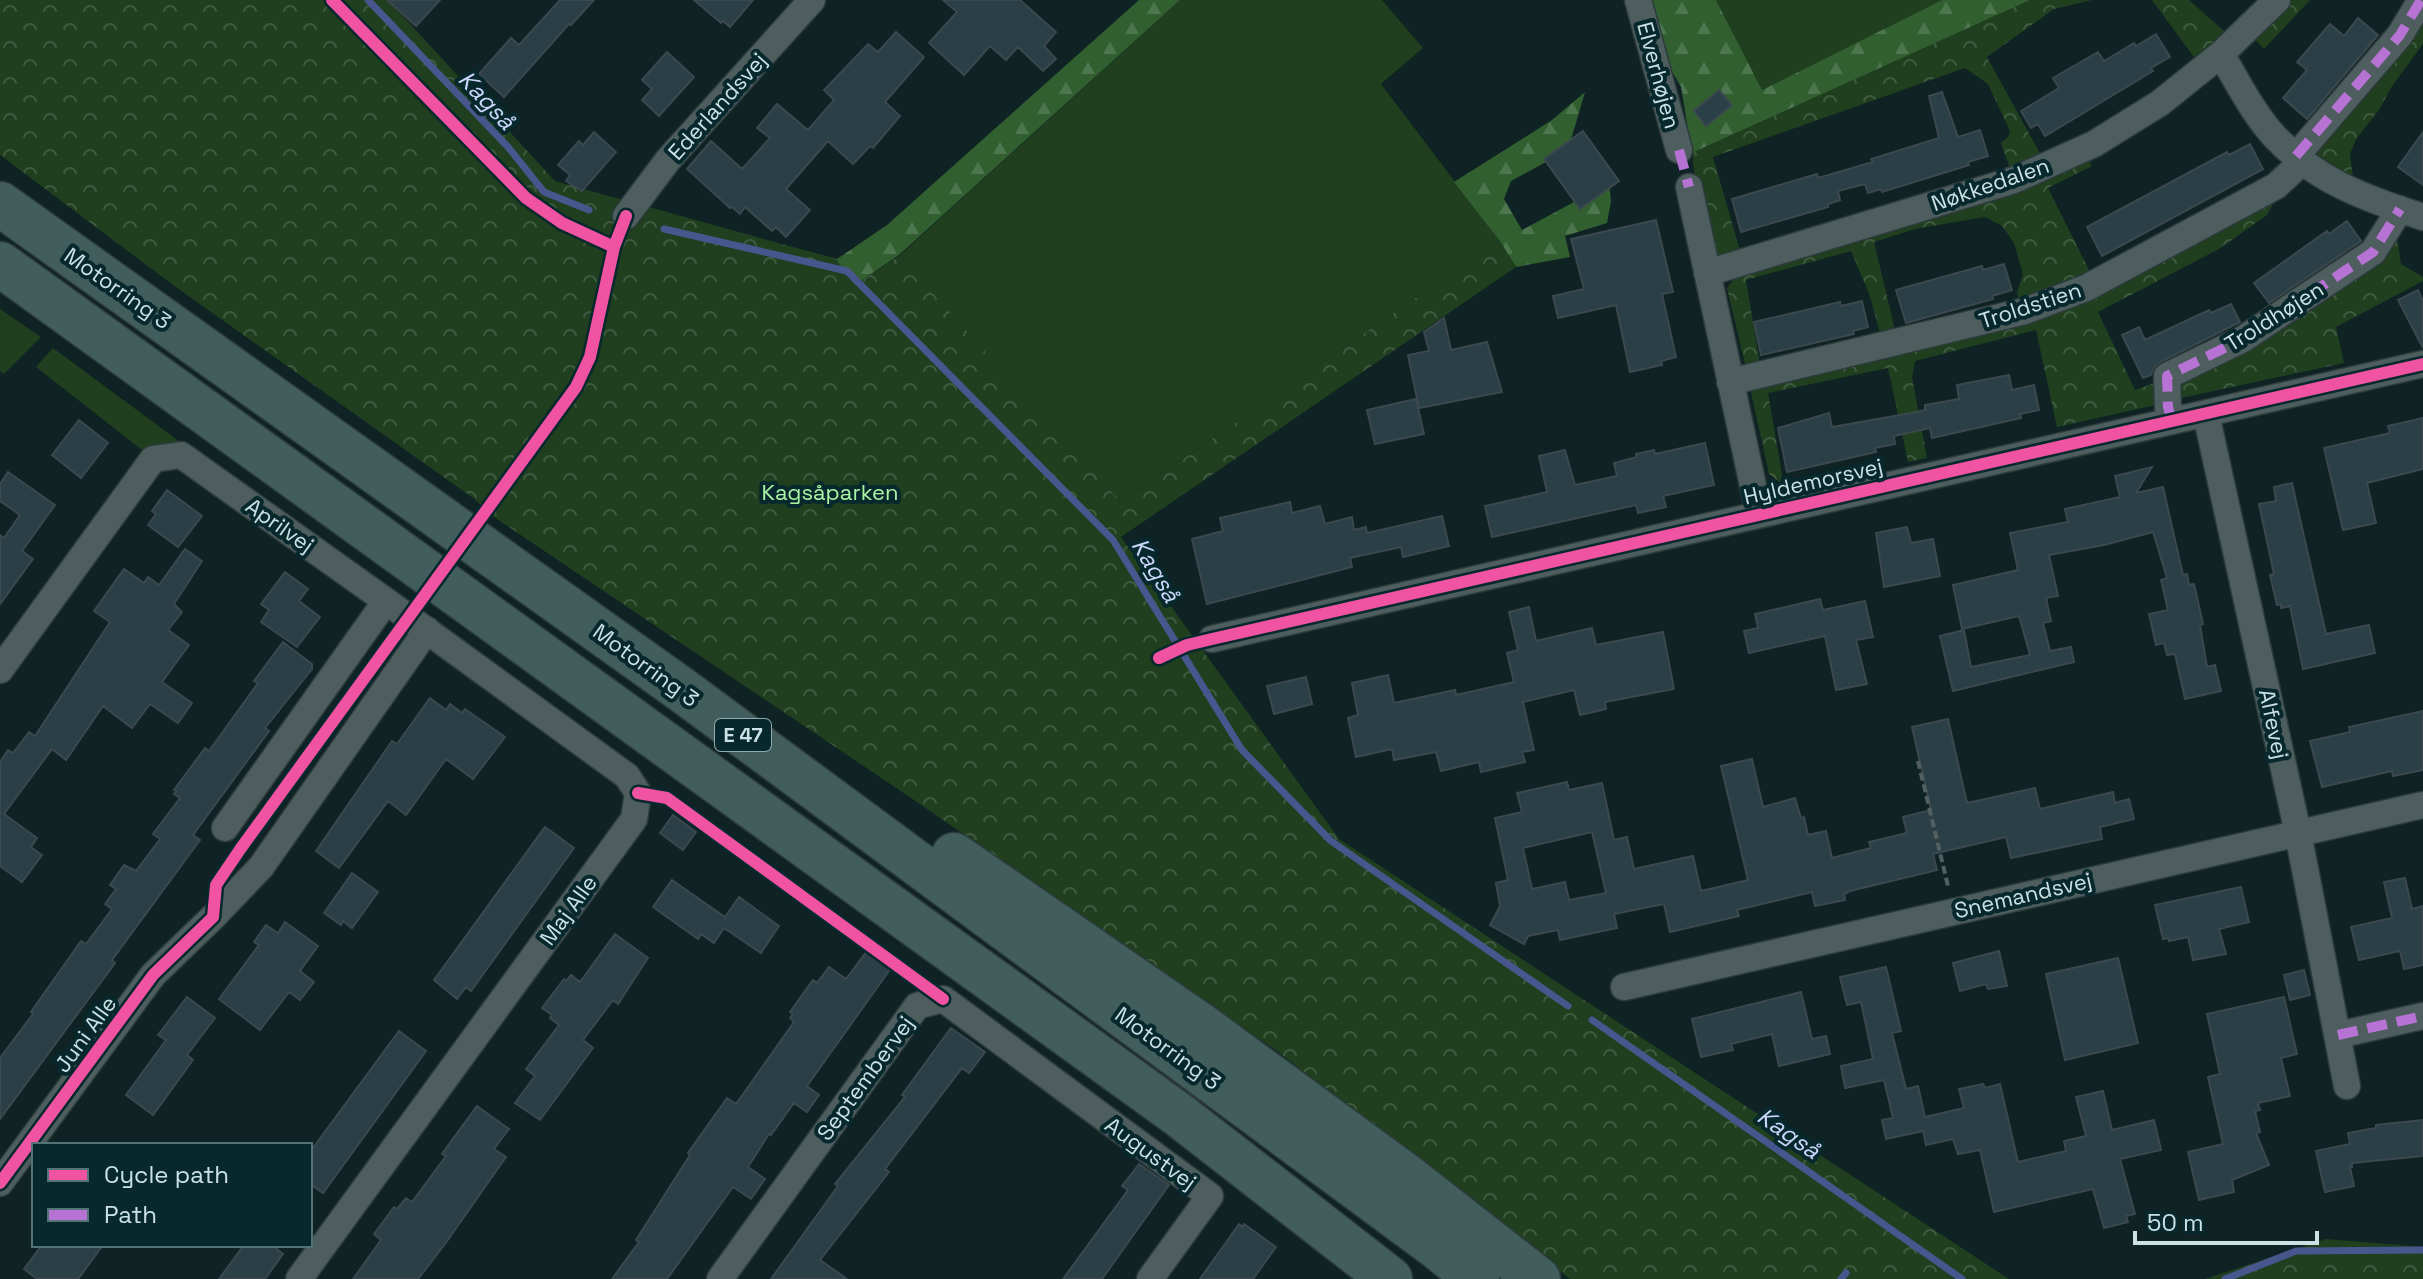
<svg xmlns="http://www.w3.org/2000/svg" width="2423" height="1279" viewBox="0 0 2423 1279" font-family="'Space Grotesk',sans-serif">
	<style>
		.grass { fill: #1f3f1f }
		.forest { fill: url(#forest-firs) }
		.park { fill: url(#park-crowns) }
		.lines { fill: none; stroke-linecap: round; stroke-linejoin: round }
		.stream { stroke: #47578e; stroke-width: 7 }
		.building { fill: #2a3f46; stroke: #3b494e; stroke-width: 2; fill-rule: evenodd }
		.street-casing { stroke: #2d3b3c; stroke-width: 29 }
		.highway-casing { stroke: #2d3b3c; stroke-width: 47 }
		.path { stroke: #526061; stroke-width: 4; stroke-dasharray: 8 4; stroke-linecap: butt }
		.street { stroke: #4e5e5f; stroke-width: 26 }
		.highway { stroke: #415e5c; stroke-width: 44 }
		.quiet { stroke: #b673d3; stroke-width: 10; stroke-dasharray: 20 10; stroke-linecap: butt }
		.cycleway-casing { stroke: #07282c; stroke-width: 17 }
		.cycleway { stroke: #f153a3; stroke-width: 12 }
		.labels { text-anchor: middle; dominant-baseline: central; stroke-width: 8; stroke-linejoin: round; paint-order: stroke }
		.shield { fill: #07282c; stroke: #90aaad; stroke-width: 2 }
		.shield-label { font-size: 20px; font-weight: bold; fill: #cbe1e4 }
		.street-label { font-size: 22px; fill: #cbe1e4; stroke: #07282c }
		.park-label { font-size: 22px; fill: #abf4a4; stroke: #07282c }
		.water-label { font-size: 24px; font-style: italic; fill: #cad6fa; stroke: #07282c }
	</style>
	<defs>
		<pattern id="forest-firs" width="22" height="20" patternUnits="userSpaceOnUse" patternTransform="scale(2)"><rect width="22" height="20" fill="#315f30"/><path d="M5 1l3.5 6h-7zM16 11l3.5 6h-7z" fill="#4e764e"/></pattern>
		<pattern id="park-crowns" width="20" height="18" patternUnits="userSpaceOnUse" patternTransform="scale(2)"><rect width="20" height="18" fill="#1f3f1f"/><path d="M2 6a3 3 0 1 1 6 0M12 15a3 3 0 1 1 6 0" fill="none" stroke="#3e5a3f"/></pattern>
	</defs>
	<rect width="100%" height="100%" fill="#0f2224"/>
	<path class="grass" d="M1180,0h202l41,48 -42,36 118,156 -378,262 -165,-179 -57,-67z
		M1716,0h226l-180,90z
		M0,309l41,28 -37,37 -4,-3z
		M53,348l134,99 -45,3 -106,-83z"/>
	<path class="forest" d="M1139,0h41l-281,255 -44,30 -202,-73 184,47 50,-34z
		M1637,0h79l46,90 180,-90h89l-339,153 -11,-66 -36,-63z
		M1585,92l-17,58 -57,31 -7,18 18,31 87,-47 2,18 -4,22 -42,13 5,21 -54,10 -17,-27 -45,-58 98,-62z"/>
	<path class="park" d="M0,0h388l167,181 281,78 19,26 44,-29 222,246 378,-262 17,27 -395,270 218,302 670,440h-439l-293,-228 -363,-251 -420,-283 -21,-19 -300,-213 -173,-130z
		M2030,0h62l-38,9 -67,48 60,109 -33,14 -13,-37 7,-6 2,-6 -22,-47 -23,-16 -252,89 30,104 -36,12 -15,-120z
		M2152,0h37l45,40 -32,28z
		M2275,0h35l-46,49 -18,-19z
		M2423,11v33l-31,42 -13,24 -23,29 -6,15 3,24 -44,-29z
		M2088,160l4,6 -44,22 43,86 -72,25 -2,-7 6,-18 -9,-31 -12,-17 -17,-9 -70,12 -41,13 22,92 -15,3 -11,-41 -19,-45 -105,29 14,84 -14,4 -19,-80 9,-12 258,-75 33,-12z
		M2277,196l-10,19 -48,34 -121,63 37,78 25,-9v23l-103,23 -21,-97 -121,31 -3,16 15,81 -19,4 -20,-94 -120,25 16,93 -15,-12 -19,-86 134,-30z
		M2396,227l5,37 22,13v4l-87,46 8,36 -172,37 3,-22z
		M2326,1239l97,8v32h-218z"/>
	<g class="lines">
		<path class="stream" d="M368,0l140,147 36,45 45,18
			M664,229l183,42 266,269 129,210 89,91 237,165
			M1592,1020l370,259
			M1841,1279l5,-6
			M2225,1279l71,-28 127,-1"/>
	</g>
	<path class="building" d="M387,0h53l-24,26z
		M560,0h34l-23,25 -2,-1 -65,73 -25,-23 32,-36 8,7z
		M694,0h59l-23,27 -7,-6 -2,2z
		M943,0h77l36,32 -12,14 12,13 -13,12 -25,-24 -12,13 -16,-14 -26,29 -35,-32 28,-31z
		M2358,18l20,17 -71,84 -24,-21 24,-28 -10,-8 33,-38 14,12z
		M896,32l28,25 -39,45 15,14 -27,32 -3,-2 -17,18 -25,-23 -42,48 24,21 -24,27 -10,-10 -4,4 -27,-24 -5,7 -8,-7 -2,1 -43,-39 24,-28 31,28 28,-31 -13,-10 20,-24 31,26 26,-30 -10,-10 44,-46 10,8z
		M2156,34l14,23 -19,11 2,3 -108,65 -7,-12 -7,4 -10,-17 38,-23 -6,-10 45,-26 6,9 30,-18 2,3z
		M667,52l27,25 -35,39 -17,-16 10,-11 -10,-9z
		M1719,90l13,15 -26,21 -12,-15z
		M1942,92l16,45 22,-7 8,26 -20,6 1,3 -87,27 -1,-3 -13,4 -3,-9 -27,7 2,9 -12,4v3l-87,25 -9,-33 85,-25 1,4 55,-16 -2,-3 68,-21 -10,-42z
		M1583,131l36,50 -39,28 -36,-50z
		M594,132l22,20 -34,39 -16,-10 4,-6 -12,-10 21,-24 4,4z
		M2423,132v53l-25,-18z
		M2250,144l13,25 -161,87 -15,-29 140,-75 2,3z
		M1656,220l17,72 -11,2 14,63 -15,4 1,4 -32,7 -14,-67 -58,13 -5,-22 31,-7 -13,-50z
		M2347,221l14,20 -92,62 -15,-20 73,-52 2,3z
		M2004,264l8,26 -20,6 1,3 -87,24 -10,-33 86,-24 1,4z
		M2418,290l5,11v47l-25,-48z
		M1862,301l6,26 -15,4 1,3 -93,21 -7,-33 86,-20 1,4z
		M2231,304l9,18 -80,40 -6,5 -3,8 -8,3 -21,-43 17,-8 6,13 64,-30 2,3z
		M1444,318l7,32 36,-8 15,50 -83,16 -11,-53 21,-4 -5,-19z
		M2009,375l3,15 22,-5 5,25 -19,4 1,4 -89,20 -2,-10 -36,8 1,8 -20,4 1,4 -89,20 -9,-44 51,-15 3,14 85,-15 8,-2v-5l34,-6 -2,-14z
		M1416,399l8,35 -49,10 -8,-34z
		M2423,418v51l-56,14 9,40 -33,7 -19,-82 66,-15 -2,-7z
		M79,420l29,23 -27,35 -29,-23z
		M1705,443l9,42 -51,11 3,11 -28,6 -2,-8 -144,32 -7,-31 62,-14 -8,-36 26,-6 10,35 42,-9 -3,-13 23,-6 -1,-3 18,-4 1,4z
		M2152,467l-16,26 27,-6 20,88 4,-1 2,11 5,-1 9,40 -3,1 7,42 8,-2 6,26 -36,8 -10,-45 -8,1 -3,-12 -8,2 -7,-31 19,-4 -7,-30 6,-2 -14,-46 -49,13 -55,10 9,41 -12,2 5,23 -8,2 7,28 21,-4 3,15 -121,29 -13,-55 24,-6 7,37 59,-12 -11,-39 -57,13 -9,-44 65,-15 -8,-37 58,-11 -3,-13 55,-12 -5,-21z
		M8,472l47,33 -33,46 11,8 -33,45v-69l4,3 16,-23 -20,-14v-17z
		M2292,483l34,151 43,-9 6,28 -72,16 -13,-63 -9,2v-4l-4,1 -7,-30 4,-1 -15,-70 17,-3 -2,-14z
		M167,490l35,26 -24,31 -30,-22 8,-11 -4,-3z
		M1290,502l2,11 28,-7 5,18 27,-7 2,13 12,-3 1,6 75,-17 7,30 -46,11 -2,-10 -51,11 2,9 -145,37 -15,-65 31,-8 -3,-13z
		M1907,527l4,16 22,-4 7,37 -56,11 -8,-54z
		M185,549l17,12 -28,43 8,8 -14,18 21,15 -27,37 30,21 -14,20 -28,-19 -18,24 -29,-22 -37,54 -14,-11 -48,65 33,24 -6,9 11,8 -20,27 -22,-16v-104l8,-12 5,3 16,-21 6,4 75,-114 -16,-11 30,-42 20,14 4,-6 11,8z
		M285,572l23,17 -9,12 21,16 -23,30 -36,-25 8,-12 -8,-6z
		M1820,599l3,11 42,-9 8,36 -17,3 11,44 -31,6 -11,-54 -76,17 -5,-22 14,-3 -3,-14z
		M1529,607l7,34 56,-13 4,17 67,-13 11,57 -69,13 1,7 -26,6 -6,-25 -51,12 11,48 -12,2 3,10 -44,10 -2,-10 -38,9 -5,-19 -42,8 -2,-11 -36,8 -8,-39 10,-3 -6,-32 36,-8 6,28 61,-13 1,5 58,-13 -7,-29 11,-3 -9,-38z
		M283,642l29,22v5l-47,59 4,3 -76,104 7,5 -88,120 3,3 -115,156v-61l33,-44 -2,-2 50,-71 5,3 26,-35 -7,-5 11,-15 -6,-4 14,-20 12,6 24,-32 -7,-5 27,-36 -6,-4 2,-3 -2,-1 31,-42 4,3 49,-68 -4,-2z
		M1306,677l6,27 -38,10 -7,-28z
		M430,698l16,12 4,-6 12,9 3,-4 40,28 -32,42 -27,-20 -40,56 -18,-14 -49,67 -23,-17 76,-110 5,3z
		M2423,711v59l-30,6 -1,-5 -70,16 -12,-46 40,-9 -1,-5z
		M1948,719l19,84 68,-15 5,21 73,-17 2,11 14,-4 5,20 -34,8 2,12 -91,19 -5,-21 -73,17 4,16 -87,21 -6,3 1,6 -30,6 -3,-14 -75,18 2,6 -69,16 -6,-28 -50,10 3,14 -57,12 -2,-10 -30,6 -4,8 -34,-19 10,-19 -4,-23 12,-3 -13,-62 27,-6 -5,-19 50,-11 2,8 33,-7 12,57 13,-3 7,32 59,-13 8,35 47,-11 -27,-114 31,-7 11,48 32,-9 6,20 3,-1 4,18 18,-4 6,27 39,-10 -2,-6 38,-9 -4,-16 28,-7 -19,-83zM1592,832l14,61 -37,7 -4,-18 -33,7 -9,-41z
		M673,815l23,17 -13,18 -23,-17z
		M545,827l29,21 -103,143 -5,-4 -9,12 -23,-19z
		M352,873l26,19 -26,36 -9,-7 -2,4 -17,-12z
		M2405,878l7,31 11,-3v59l-19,4 -4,-18 -41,9 -8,-33 41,-9 -8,-36z
		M672,880l53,37 14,-20 40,29 -18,27 -37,-25 -10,15 -13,-9 -3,5 -45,-32z
		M2241,887l8,35 -30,7 7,25 -33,6 -5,-23 -19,4 -1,-3 -5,1 -8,-34z
		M285,922l33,24 -18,25 14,11 -14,18 -11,-8 -29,38 -41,-31 40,-54 -5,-3 12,-17 12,8z
		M615,934l33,24 -30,46 -5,-4 -30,40 10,8 -53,72 -25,-17 20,-27 -9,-7 33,-44 -9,-7 2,-3 -10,-7 22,-29 2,2 5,-6 9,7z
		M867,951l24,17 -84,118 12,9 -12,17 -13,-9 -23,32 -2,-1 -21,33 17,12 -14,20 -18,-12 -66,92h-55l27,-37 -3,-2 54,-85 -2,-2 39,-55 9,6 58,-82 -4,-4 3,-4 -3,-2 23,-32 4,3 12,-16 17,12z
		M1999,951l8,35 -19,3 -2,-5 -26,7 -7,-28z
		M2118,958l20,85 -73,17 -19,-86z
		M1886,967l15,64 -9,2 14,56 12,-3 7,31 39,-9 -5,-19 24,-5 2,4 15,-4 18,78 48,-11 -2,-10 22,-5 -10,-39 27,-6 9,39 42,-10 7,30 -41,9 15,55 -9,2 2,6 -24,6 -11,-39 -99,23 -14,-62 -22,4 -5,-15 -27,6 -3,-14 -37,8 -4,-19 11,-2 -9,-38 -39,8 -4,-22 32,-7 -12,-57 -14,3 -7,-28z
		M2304,970l6,25 -20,5 -6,-25z
		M1801,992l11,47 14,-3 4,18 -51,12 -7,-32 -41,10 2,6 -32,7 -9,-38z
		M187,997l28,21 -28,37 6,5 -40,55 -27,-20 40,-55 -8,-5z
		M2284,997l13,57 -16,4 9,38 -32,7 2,7 -5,1 5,21 -4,1 13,32 -37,15 2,12 -35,8 -11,-48 35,-8 -15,-67 12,-3 -13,-60z
		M951,1028l34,24 -16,21 -7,-5 -77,101 4,3 -69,88 27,19h-76l67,-93 -3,-2 70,-87 -3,-2z
		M399,1031l27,20 -103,142 -13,-9v-32z
		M477,1106l32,23 -15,20 12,8 -61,87 -27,35h-65l28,-39 -7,-6 20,-27 3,2 9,-11 6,4 34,-46 -4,-2z
		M2423,1120v36l-71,7v4h-2l4,19 -29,6 -9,-41 34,-7 -2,-11 28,-5v-3z
		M1139,1164l30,21 -67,94h-39l65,-89 -6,-4z
		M1239,1224l3,3 2,-3 32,23 -23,32h-53z
		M42,1245h61l-25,34h-41l-13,-10z
		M244,1245h28l11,9 -18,25h-46z"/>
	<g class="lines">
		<g class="street-casing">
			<path id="street" d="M1638,0l41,150
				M2221,54c16,27 32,59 53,82 42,45 93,63 149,81
				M2296,156l104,-121 21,-35
				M1689,187l70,327
				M626,216l42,-56 144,-160
				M1707,273l307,-93 80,-36 66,-41 61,-49 56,-54
				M1730,382l295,-71 61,-23 190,-102 26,-24
				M2206,414l92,419 49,253
				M2172,421l-4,-14 -1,-31 76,-37 130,-87 27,-43
				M1212,639l1211,-275
				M0,670l153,-211 28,-4 205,146 -161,227
				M1624,987l799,-182
				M2338,1035l85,-19
				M0,1183l153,-208 60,-58 48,-50 166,-237
				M299,1279l335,-460 4,-26 -11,-17 -241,-175
				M720,1279l197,-273 26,-7 267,197 -60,83"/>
		</g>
		<g class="highway-casing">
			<path id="highway" d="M0,204l682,486 755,557 40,32
				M0,264l1179,851 211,164
				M954,855l245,169 210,154 129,101"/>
		</g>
		<path class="path" d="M1918,761l30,125"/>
		<use href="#street" class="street"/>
		<use href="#highway" class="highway"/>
		<path class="quiet" d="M1679,150l10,37
			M2296,156l104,-121 21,-35
			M2172,421l-4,-14 -1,-31 76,-37 130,-87 27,-43
			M2338,1035l85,-19"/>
		<g class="cycleway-casing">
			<path id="cycleway" d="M332,0l194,198 36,25 52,24
				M1159,658l28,-13 25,-6 1211,-275
				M638,793l29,5 276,201
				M0,1183l153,-208 60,-58 3,-32 25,-37 335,-461 14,-30 24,-110 12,-31"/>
		</g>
		<use href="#cycleway" class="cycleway"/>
	</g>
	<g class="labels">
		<rect class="shield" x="715" y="719" width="56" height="32" rx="6"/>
		<g class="shield-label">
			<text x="743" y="735">E 47</text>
		</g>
		<g class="street-label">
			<text transform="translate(1659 75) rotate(75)">Elverhøjen</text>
			<text transform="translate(717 106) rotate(-48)">Ederlandsvej</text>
			<text transform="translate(1990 184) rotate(-19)">Nøkkedalen</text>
			<text transform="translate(118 288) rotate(35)">Motorring 3</text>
			<text transform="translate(2030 305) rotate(-18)">Troldstien</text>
			<text transform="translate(2274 316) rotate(-32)">Troldhøjen</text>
			<text transform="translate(1813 481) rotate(-13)">Hyldemorsvej</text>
			<text transform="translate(280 525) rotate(35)">Aprilvej</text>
			<text transform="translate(646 665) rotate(36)">Motorring 3</text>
			<text transform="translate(2274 724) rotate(78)">Alfevej</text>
			<text transform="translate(2023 895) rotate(-13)">Snemandsvej</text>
			<text transform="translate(568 910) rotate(-54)">Maj Alle</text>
			<text transform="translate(85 1034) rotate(-54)">Juni Alle</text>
			<text transform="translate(1168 1048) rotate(36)">Motorring 3</text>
			<text transform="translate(865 1078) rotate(-54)">Septembervej</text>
			<text transform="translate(1151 1153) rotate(36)">Augustvej</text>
		</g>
		<g class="park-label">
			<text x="830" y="492">Kagsåparken</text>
		</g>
		<g class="water-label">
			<text transform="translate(487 100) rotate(47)">Kagså</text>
			<text transform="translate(1156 570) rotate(59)">Kagså</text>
			<text transform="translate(1789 1133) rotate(35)">Kagså</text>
		</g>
	</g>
	<rect x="32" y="1143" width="280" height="104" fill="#07282c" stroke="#557276" stroke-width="2"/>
	<rect x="48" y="1169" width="40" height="12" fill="#f153a3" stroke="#557276" stroke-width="2"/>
	<text x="104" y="1183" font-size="24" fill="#cbe1e4">Cycle path</text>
	<rect x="48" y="1209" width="40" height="12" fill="#b673d3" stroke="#557276" stroke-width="2"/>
	<text x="104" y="1223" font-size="24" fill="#cbe1e4">Path</text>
	<path d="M2135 1231v12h182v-12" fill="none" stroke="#cbe1e4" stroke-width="4"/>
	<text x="2147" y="1231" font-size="24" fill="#cbe1e4" stroke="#07282c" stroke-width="6" paint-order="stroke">50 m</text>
</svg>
